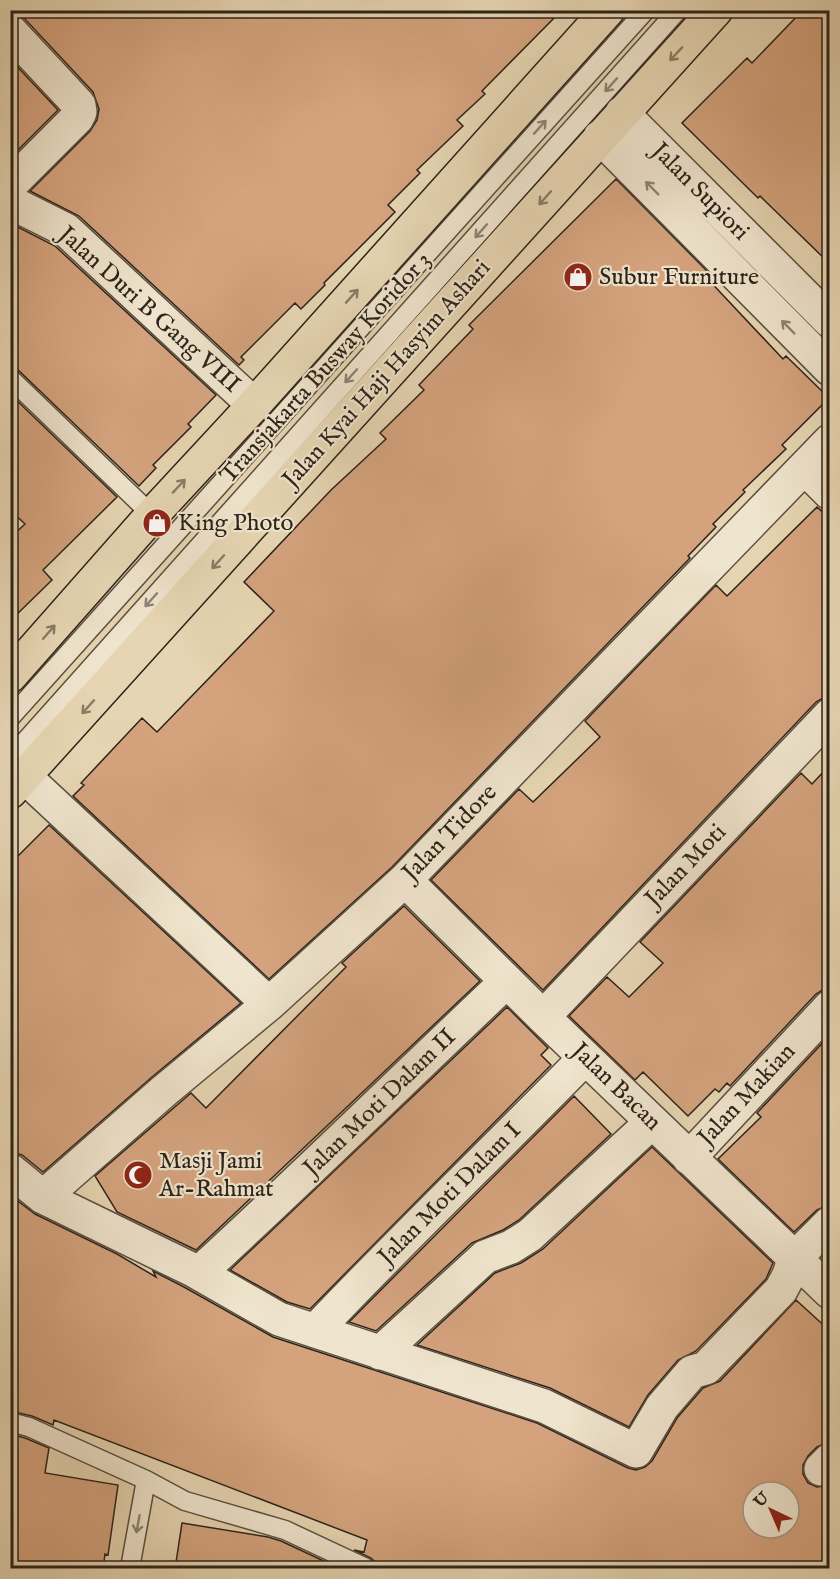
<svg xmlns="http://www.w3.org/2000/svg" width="840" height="1579" viewBox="0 0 840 1579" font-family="'IM FELL English',serif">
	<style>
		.building { fill: #d4a37e; stroke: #2c221a; stroke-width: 1.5; fill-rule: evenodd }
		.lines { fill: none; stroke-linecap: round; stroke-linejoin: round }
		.service-casing { stroke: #5a4f40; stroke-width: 21 }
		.minor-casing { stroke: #5a4f40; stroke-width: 36 }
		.primary-casing { stroke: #2c221a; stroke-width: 36 }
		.service { stroke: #efe4cd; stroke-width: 18 }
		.minor { stroke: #efe4cd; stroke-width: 33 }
		.primary { stroke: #e6d5b2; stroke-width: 33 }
		.oneway { stroke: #897c66 }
		.oneway2 { stroke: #8e8374 }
		.labels { text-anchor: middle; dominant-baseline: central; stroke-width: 4.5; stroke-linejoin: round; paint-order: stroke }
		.street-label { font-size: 24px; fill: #2c221a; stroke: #efe4cd }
		.poi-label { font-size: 24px; fill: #2c221a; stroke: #efe4cd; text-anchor: start }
	</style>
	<rect width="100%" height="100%" fill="#e6d5b2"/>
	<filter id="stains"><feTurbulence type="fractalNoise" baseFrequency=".00333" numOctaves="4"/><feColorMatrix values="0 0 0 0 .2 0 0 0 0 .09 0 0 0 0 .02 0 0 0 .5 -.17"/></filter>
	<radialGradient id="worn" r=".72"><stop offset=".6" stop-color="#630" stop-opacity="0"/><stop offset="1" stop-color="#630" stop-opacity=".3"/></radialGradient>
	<path class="building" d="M10,10h552l-80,81 3,3 -28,26 6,6 -46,44 3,3 -32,32 7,7 -71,71 1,2 -24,24 -6,-6 -54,54 3,3 -5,5 -160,-149 -49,-25 60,-60 7,-11 2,-11 -6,-17 -69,-74 -8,-5h-6z
		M803,10h27v254l-70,-68 -2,2 -76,-75 65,-65 5,5z
		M10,59l48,51 -48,48z
		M616,179l91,92 -3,4 79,84 3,-3 43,42 -47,47 4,4 -43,41 2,2 -32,32 3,3 -28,29 2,2 -298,309 -123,112 -196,-183 11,-11 -3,-2 61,-65 15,14 117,-121 -30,-29 87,-92 55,-51 -6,-6 44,-43 -5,-5 54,-56 -4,-4z
		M10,223l45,23 161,149 -28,29 3,3 -38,38 3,3 -17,18 -121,-116 -8,-3z
		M10,394l107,103 -74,73 9,10 -42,41v-83l15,-14 -15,-14z
		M817,507l13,12v175l-14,8 -273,288 -112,-110 88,-91 14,13 67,-65 -15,-16 131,-136 11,11z
		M830,765v224h-6l-8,5 -86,92 -3,-3 -8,9 -4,-3 -27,27 -45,-44 -8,8 -66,-64 38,-39 22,20 34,-34 -23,-21 161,-169 11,11z
		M49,825l192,178 -89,74 -109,95 -21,-17 -12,-3v-288z
		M404,906l76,75 -284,269 -79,-38 -22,-36 96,-83 15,15 140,-141 -4,-4z
		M507,1007l41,41 -7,7 10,10 -241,244 -23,-7 -57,-32z
		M830,1035v170l-13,5 -23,22 -76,-73 43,-42 -4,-4z
		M574,1096l37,38 -92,86 -16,10 -31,13 -96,88 -27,-9z
		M652,1147l121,116 -7,16 -70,72 -18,9 -30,35 -19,32 -79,-39 -133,-43 78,-72 26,-10 22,-14z
		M10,1195l25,19 82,40 39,23 -3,-6 31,16 89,50 264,86 91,45 8,2 9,-3 7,-6 25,-43 26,-30 17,-7 76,-81 34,31v111l-13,5 -9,9 -5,9v9l5,9 9,4 13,-2v84h-441l-11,-5 -1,5 -2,-7 -4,-4 -17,-8 10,2 3,-12 -313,-120 -1,5 -21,-9 -22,-5zM753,1492h36v36h-36z
		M10,1434l15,4 24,10 -4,25 73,12 -10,70 -3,-1 -2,15h-93z
		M182,1523l86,14 13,4 60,28h-166z"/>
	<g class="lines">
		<g class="service-casing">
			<path id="service" d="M10,378l142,137
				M10,718l636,-708
				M10,758l668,-748
				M10,1422l19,5 117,53 39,21 100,29 81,38
				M130,1568l16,-88"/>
		</g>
		<g class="minor-casing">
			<path id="minor" d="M10,31l69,74 1,7 -3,6 -67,67
				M622,113l208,208
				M600,137l230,232
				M10,202l56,28 188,175
				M805,468l25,25
				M25,777l244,227
				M405,880l138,137 287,275
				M543,1017l287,-302
				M689,1158l141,-151
				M10,1170l33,27 150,73 86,49 265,87 92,45 26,-44 30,-35 14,-4 75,-78 8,-15 5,-16 36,-36
				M43,1197l121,-106 105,-87 136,-124 425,-439
				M199,1273c105,-96 205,-195 308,-292
				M315,1331c88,-93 181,-182 270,-273
				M380,1353l105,-96 26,-10 19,-12 122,-113
				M821,1469l9,-9"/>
		</g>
		<g class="primary-casing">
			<path id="primary" d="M10,676l142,-161 102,-110 354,-395
				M10,792l706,-782"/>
		</g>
		<use href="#service" class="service"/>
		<use href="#minor" class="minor"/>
		<use href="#primary" class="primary"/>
	</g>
	<defs><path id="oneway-shaft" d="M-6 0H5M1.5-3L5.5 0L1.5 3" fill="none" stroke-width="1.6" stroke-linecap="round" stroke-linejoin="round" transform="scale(1.5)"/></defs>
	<g class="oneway">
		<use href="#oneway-shaft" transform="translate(676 54) rotate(133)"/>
		<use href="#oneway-shaft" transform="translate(545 198) rotate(132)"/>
		<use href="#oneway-shaft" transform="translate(352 296) rotate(-48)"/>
		<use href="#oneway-shaft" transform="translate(179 486) rotate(-47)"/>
		<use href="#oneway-shaft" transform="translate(218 562) rotate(132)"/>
		<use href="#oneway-shaft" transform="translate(49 632) rotate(-49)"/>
		<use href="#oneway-shaft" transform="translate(88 707) rotate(132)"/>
	</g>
	<g class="oneway2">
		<use href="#oneway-shaft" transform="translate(611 85) rotate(132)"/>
		<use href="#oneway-shaft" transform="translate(540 127) rotate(-48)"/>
		<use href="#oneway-shaft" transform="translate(652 188) rotate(-135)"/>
		<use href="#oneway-shaft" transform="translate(481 231) rotate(132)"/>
		<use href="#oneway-shaft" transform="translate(788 327) rotate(-135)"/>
		<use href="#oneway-shaft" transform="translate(351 376) rotate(132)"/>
		<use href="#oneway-shaft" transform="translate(151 600) rotate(132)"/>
		<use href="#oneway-shaft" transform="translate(138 1524) rotate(100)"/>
	</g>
	<defs>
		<g id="shop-disc" transform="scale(1.5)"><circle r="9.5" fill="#8f2418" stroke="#efe4cd"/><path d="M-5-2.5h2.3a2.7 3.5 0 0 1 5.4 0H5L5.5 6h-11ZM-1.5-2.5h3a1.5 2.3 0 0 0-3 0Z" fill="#fff"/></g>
		<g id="mosque-disc" transform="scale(1.5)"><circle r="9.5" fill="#8f2418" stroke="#efe4cd"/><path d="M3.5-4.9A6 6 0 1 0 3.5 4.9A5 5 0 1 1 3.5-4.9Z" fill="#fff"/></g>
	</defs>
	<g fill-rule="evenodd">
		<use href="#shop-disc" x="578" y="277"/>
		<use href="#shop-disc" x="157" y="523"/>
		<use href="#mosque-disc" x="138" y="1175"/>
	</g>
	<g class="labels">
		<g class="street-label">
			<text transform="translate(700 192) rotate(45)">Jalan Supiori</text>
			<text transform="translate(149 310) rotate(42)">Jalan Duri B Gang VIII</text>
			<text transform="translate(326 368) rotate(-48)">Transjakarta Busway Koridor 3</text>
			<text transform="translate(387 374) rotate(-48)">Jalan Kyai Haji Hasyim Ashari</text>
			<text transform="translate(450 833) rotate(-46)">Jalan Tidore</text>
			<text transform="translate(686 866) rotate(-46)">Jalan Moti</text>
			<text transform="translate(616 1087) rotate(44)">Jalan Bacan</text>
			<text transform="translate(747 1095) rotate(-47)">Jalan Makian</text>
			<text transform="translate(380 1103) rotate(-44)">Jalan Moti Dalam II</text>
			<text transform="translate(450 1194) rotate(-45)">Jalan Moti Dalam I</text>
		</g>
		<g class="poi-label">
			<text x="599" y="277">Subur Furniture</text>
			<text x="178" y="523">King Photo</text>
			<text x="159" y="1161">Masji Jami<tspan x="159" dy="28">Ar-Rahmat</tspan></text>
		</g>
	</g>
	<rect width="840" height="1579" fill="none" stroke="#e6d5b2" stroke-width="36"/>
	<rect x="12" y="12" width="816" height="1555" fill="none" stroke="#2c221a" stroke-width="3"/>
	<rect x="18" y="18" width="804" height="1543" fill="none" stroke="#2c221a" stroke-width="1.5"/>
	<g transform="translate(771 1510) rotate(316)"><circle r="28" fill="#efe4cd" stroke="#a19685" stroke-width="1.5"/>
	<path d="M0-4.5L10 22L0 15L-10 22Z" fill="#8f2418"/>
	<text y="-9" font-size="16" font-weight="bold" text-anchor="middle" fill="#2c221a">U</text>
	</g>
	<rect width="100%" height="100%" filter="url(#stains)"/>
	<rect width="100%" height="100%" fill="url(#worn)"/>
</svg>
